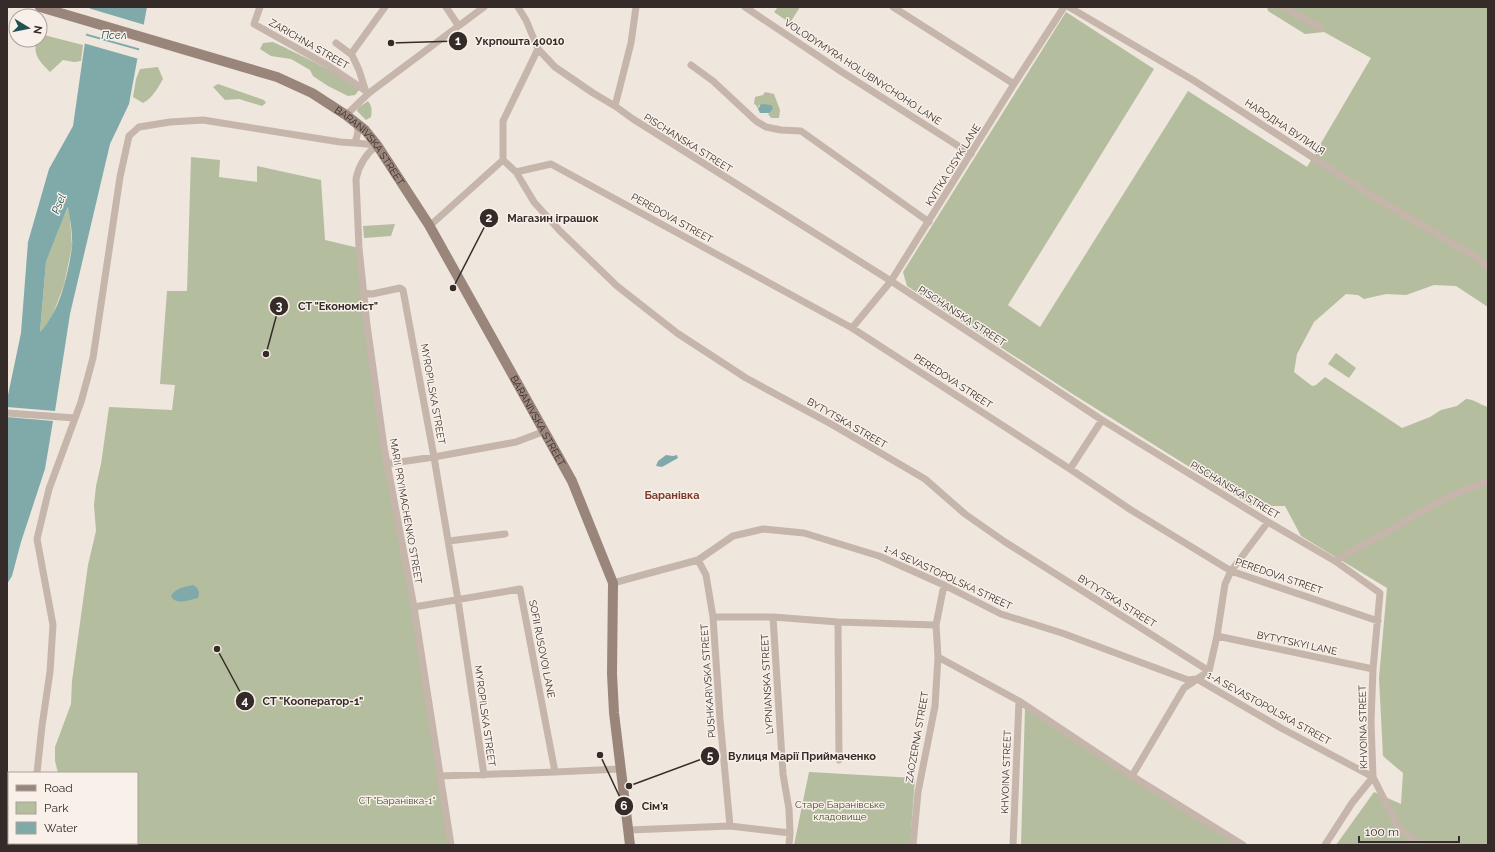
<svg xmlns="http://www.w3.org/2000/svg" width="1495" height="852" viewBox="0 0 1495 852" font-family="Raleway,sans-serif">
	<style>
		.green { fill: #b4bd9e }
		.water { fill: #7faaa9; fill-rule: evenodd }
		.pier { fill: #efe6dd }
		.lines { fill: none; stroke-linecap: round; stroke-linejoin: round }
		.minor { stroke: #c6b5aa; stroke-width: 7 }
		.secondary { stroke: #9a857b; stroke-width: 10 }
		.labels { text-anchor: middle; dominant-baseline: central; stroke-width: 3; stroke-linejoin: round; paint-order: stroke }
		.street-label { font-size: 10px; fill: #352c29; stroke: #f8f0e9 }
		.park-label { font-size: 10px; fill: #46502f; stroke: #f8f0e9 }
		.water-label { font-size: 11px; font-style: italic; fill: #225152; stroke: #f8f0e9 }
		.neighbourhood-label { font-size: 11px; font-weight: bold; fill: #7b392a; stroke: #f8f0e9 }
		.leader { fill: none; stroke: #352c29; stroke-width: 1.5 }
		.callout-dot { fill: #352c29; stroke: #f8f0e9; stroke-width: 1.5 }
		.mark-label { font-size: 12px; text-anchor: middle; font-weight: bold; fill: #fff }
		.callout-label { font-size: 11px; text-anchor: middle; font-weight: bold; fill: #352c29; stroke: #f8f0e9; stroke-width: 3; stroke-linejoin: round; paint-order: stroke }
	</style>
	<rect width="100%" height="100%" fill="#efe6dd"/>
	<path class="green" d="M778,7h22l-10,16 -16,-11z
		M1267,7h221v300l-32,-21 -22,-1 -28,10 -20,-1 -22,5 -6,-4 -12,-1 -32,28 -17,32 -3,18 18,14 4,-1 9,-8 77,51 28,-11 11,-7 16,-4 9,-7c8,0 14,6 22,8v438h-152l38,-53 27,12 2,-31 -20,-17 -4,-78 8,-90 -86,-52 -16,-30h-33l-181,-113 -164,-107 -4,-14 163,-260 88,57 -146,236 32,22 148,-236 119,76 64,-109 -47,-26 -19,2 -37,-23z
		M40,34l43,11 -2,16 -7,1 -11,-2 -13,12c-10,-10 -18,-17 -13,-32h3z
		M273,42c13,6 81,38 86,48l-4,5 -7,1 -20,-10 -15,-10 -3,-6 -19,-11 -20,-3 -11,-7 3,-6z
		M158,67l5,12c-6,10 -10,18 -20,24l-10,-6 3,-18 4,-10z
		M218,84l46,16 2,3 -4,3 -23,-7 -14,1 -12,-13z
		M765,92l9,2 6,16 -1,8h-8l-3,-4 2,-1 2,-4 -13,-4 -1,4 -2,-4 -2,-1 1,-7 8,-2z
		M368,101c4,5 4,9 3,16l-5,3 -9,-9 1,-3z
		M191,157l29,3 -1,17 38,5v-16l64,14 4,60 34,8 8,77 84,520h-427v-2h113v-70h-79l-3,-12v-14l16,-43 1,-23 16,-116 8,-34 -2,-26 2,-19 5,-22 8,-57 63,3 3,-25 -15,-1 7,-93h20z
		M69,206l3,40 -8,39 -13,34 -11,14 6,-71 10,-29z
		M395,224l-4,12 -27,2 -1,-12z
		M1336,353l20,15 -7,10 -21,-14z
		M1025,708l213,137h-217z
		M809,772l106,6 -5,67h-116z"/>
	<path class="water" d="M90,7h57l-18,97 -19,40 -40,170 -15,97 -48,-4v-7l14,-67 7,-91 21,-73 24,-43zM68,207c2,11 5,29 4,40 -4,27 -12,65 -32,85l6,-70 11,-29z
		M761,104l10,1 2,3 -3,5h-10l-2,-4z
		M7,417l46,4 -8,48 -24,73 -9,34 -5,8z
		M666,455l7,1 4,-1 1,3 -16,9 -6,-1 2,-5z
		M193,585c6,3 7,7 5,13 -10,2 -21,8 -27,-2 4,-8 14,-9 22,-11z"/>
	<path class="pier" d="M88,8l57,17 -4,24 -57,-16z
		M84,35l57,16 -2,8 -56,-16z"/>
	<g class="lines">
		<path class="minor" d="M260,7l-6,17 73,41 42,28
			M446,7l12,18
			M745,7l97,65 129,82
			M893,7l121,77
			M1069,7l124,73 181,117 100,59 14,11
			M1284,7l36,21
			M336,43l16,12 7,15 6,19
			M538,49l17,18 38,26 22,13 18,13 258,162 211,139 166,102 67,39 45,32 -7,76 -2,53 2,55 -21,26 -27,42
			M351,54l34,-47
			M691,65l22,16 43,40 10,6 15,3 20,1 128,91
			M615,106l16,-63 5,-36
			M346,115l23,-22 115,-86
			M355,143l22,2
			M377,145c-11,9 -18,19 -21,34l3,69 8,77 17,122 30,160 37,238
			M503,160l13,12 18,30 26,29 57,55 60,47 69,45 85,46 94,55 40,35 40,28 204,129
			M516,172l35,-8 301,164 218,141 61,41 100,61 147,50
			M429,225l5,-3 69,-62v-39l35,-72 -12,-29 -8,-13
			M364,293l8,1 28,-6 3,2 31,167 24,143 26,175
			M852,328l39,-47 123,-197 50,-77
			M7,413l68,5
			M386,464l48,-7 82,-15 29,-11
			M1070,469l32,-49
			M449,541l56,-7
			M698,560l8,15 7,42 7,102 10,107
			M1335,561l111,-63 42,-17
			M613,583l85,-23 35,-24 30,-7 41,4 75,23 65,29 57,29 61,19 126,47 9,-1 84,49 92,49 25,50 22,18
			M414,607l106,-18 35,183
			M713,617h60l65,5 98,3
			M773,617l10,157 6,35 1,24 -1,12
			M838,622l1,138
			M1217,636l156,33
			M938,657l81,44 113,75 111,69
			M37,773l5,-47 8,-54 3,-47 -16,-86 12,-50 32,-87 12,-44 27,-181 9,-41 10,-9 31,-5 33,-2 137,22 15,1 3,-11 -1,-8
			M440,776l115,-4 65,-3
			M1132,776l52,-88 25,-17 8,-35 8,-52 6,-13 37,-49
			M629,830l101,-4 60,7
			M24,845v-2
			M913,845l5,-53 17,-86 3,-49 -2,-32 8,-40
			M1013,845l6,-144"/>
		<path class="secondary" id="s1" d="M40,7l237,70 35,16 34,22 19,15 12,15 52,80 143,256 41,102 -1,91 2,39 16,132"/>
	</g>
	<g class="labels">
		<g class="street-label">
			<text transform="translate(309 44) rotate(30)">ZARICHNA STREET</text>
			<text transform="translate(863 72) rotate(33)">VOLODYMYRA HOLUBNYCHOHO LANE</text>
			<text transform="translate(1285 127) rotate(33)">НАРОДНА ВУЛИЦЯ</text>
			<text transform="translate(688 143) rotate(32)">PISCHANSKA STREET</text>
			<text stroke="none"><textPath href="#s1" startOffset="365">BARANIVSKA STREET</textPath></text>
			<text transform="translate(953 165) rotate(-58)">KVITKA CISYK LANE</text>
			<text transform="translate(672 218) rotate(29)">PEREDOVA STREET</text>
			<text transform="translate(962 316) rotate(33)">PISCHANSKA STREET</text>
			<text transform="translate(953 381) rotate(33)">PEREDOVA STREET</text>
			<text transform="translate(433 394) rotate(80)">MYROPILSKA STREET</text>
			<text stroke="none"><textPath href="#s1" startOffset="689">BARANIVSKA STREET</textPath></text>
			<text transform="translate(847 423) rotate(30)">BYTYTSKA STREET</text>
			<text transform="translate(1235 490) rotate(31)">PISCHANSKA STREET</text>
			<text transform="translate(406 511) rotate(80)">MARII PRYIMACHENKO STREET</text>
			<text transform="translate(1279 576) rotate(19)">PEREDOVA STREET</text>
			<text transform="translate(948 577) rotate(25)">1-A SEVASTOPOLSKA STREET</text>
			<text transform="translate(1117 601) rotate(32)">BYTYTSKA STREET</text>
			<text transform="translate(1297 643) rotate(12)">BYTYTSKYI LANE</text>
			<text transform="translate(542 649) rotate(79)">SOFII RUSOVOI LANE</text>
			<text transform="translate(708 681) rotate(-94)">PUSHKARIVSKA STREET</text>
			<text transform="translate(767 684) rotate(-93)">LYPNIANSKA STREET</text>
			<text transform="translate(1269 708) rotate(29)">1-A SEVASTOPOLSKA STREET</text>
			<text transform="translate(485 716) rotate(82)">MYROPILSKA STREET</text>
			<text transform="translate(1363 727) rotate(-91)">KHVOINA STREET</text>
			<text transform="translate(917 737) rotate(-80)">ZAOZERNA STREET</text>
			<text transform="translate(1006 772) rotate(-88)">KHVOINA STREET</text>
		</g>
		<g class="park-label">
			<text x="397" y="800">СТ "Баранівка-1"</text>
			<text x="840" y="804">Старе Баранівське<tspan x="840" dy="12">кладовище</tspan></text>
		</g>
		<g class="water-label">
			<text x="114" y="35">Псел</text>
			<text transform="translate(59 204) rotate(-69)">Psel</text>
		</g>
		<g class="neighbourhood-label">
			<text x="672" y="495">Баранівка</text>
		</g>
	</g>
	<path class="leader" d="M391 43L458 41M453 288L489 218M266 354L279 306M217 649L245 701M629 786L710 756M600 755L624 806"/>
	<g class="callout-dot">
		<circle cx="391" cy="43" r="4"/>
		<circle cx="453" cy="288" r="4"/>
		<circle cx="266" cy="354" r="4"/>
		<circle cx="217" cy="649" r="4"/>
		<circle cx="629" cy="786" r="4"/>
		<circle cx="600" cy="755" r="4"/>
		<circle cx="458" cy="41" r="10"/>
		<circle cx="489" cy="218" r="10"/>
		<circle cx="279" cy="306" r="10"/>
		<circle cx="245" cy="701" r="10"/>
		<circle cx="710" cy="756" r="10"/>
		<circle cx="624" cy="806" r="10"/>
	</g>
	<g class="mark-label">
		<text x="458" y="45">1</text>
		<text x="489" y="222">2</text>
		<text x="279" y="310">3</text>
		<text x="245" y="705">4</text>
		<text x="710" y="760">5</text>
		<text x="624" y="810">6</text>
	</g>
	<g class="callout-label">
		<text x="520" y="45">Укрпошта 40010</text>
		<text x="553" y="222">Магазин іграшок</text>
		<text x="338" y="310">СТ "Економіст"</text>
		<text x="313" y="705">СТ "Кооператор-1"</text>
		<text x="802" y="760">Вулиця Марії Приймаченко</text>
		<text x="655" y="810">Сім'я</text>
	</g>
	<rect width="1495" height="852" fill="none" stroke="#352c29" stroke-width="16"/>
	<rect x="8" y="772" width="130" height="72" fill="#f8f0e9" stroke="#aaa29c"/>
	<rect x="16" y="785" width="20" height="6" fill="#9a857b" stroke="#aaa29c"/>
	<text x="44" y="792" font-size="12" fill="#352c29">Road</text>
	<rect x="16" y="802" width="20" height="12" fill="#b4bd9e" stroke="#aaa29c"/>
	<text x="44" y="812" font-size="12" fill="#352c29">Park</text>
	<rect x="16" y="822" width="20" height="12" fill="#7faaa9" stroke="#aaa29c"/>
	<text x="44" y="832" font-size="12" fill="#352c29">Water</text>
	<g transform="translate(28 28) rotate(100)"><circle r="19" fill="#f8f0e9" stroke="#aaa29c"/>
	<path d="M0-3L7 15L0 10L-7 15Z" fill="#225152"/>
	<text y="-6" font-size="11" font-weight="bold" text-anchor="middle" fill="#352c29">N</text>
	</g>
	<path d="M1359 836v6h100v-6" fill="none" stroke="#352c29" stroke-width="2"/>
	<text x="1365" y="836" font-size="12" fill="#352c29" stroke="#f8f0e9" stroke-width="3" paint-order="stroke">100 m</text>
</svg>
